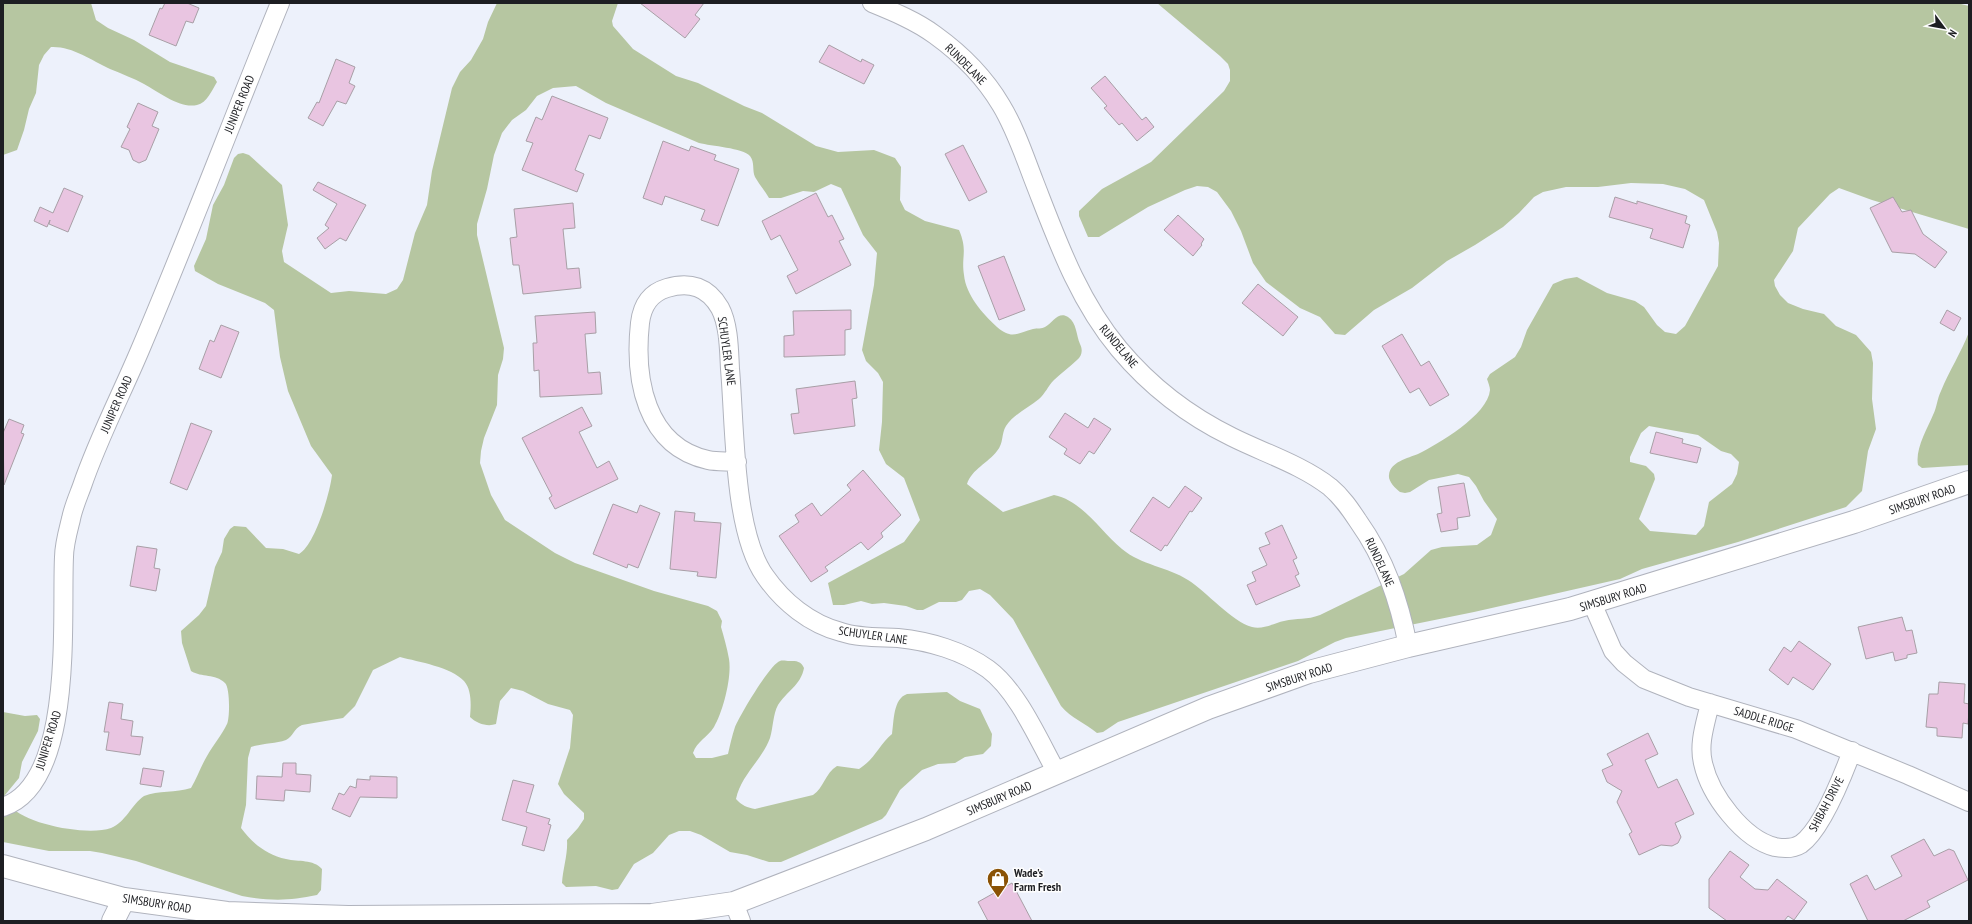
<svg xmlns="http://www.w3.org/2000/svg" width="1972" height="924" viewBox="0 0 1972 924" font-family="'PT Sans Narrow',sans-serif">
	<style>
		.forest { fill: #b6c6a1; fill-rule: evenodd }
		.building { fill: #e9c5e1; stroke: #a89fa6 }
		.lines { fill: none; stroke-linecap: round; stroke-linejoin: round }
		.minor-casing { stroke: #b0b3bd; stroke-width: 20 }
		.major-casing { stroke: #b0b3bd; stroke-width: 24 }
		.minor { stroke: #fff; stroke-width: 18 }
		.major { stroke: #fff; stroke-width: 22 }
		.labels { text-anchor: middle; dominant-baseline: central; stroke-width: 3; stroke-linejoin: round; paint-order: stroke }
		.street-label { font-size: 12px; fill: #1d1e22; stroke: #fefefe }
		.poi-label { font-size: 12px; font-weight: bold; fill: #1d1e22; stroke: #fefefe; text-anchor: start }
	</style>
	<rect width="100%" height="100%" fill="#edf1fb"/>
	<path class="forest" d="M3,3h88l5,17 12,8 26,12 36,22 44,15 3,5c-5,8 -10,21 -20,23 -17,4 -38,-13 -53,-21 -11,-6 -22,-10 -34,-15 -19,-9 -38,-23 -59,-22l-7,8 -5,10 -3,28 -7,16 -5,21 -7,20 -14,5z
		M497,3h121l-6,18 1,5 20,23 43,27 22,7 46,23 18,7 54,33 22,6 36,-2 21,8 6,9 -1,33 5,10 20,11 34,9c9,21 2,26 5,45 2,20 18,38 33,52 15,13 20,6 36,2 4,-1 9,0 12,-2 8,-4 13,-16 23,-10 9,6 8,18 12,27 3,6 2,12 -3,16 -7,7 -16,13 -23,20 -6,6 -9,14 -15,19 -11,9 -25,15 -33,27 -5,8 -2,17 -9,25 -9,12 -25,18 -30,33l36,28 51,-17c29,6 46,36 68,54 19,16 46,18 66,31 18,11 44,42 64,47 11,3 22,-4 32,-6 13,-3 23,-1 36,-6l84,-41 27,-24 11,-3 35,-2 14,-10 6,-16 -13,-18 -8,-15 -7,-9 -11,-3 -29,6 -19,12 -5,1 -5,-1c-5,-4 -12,-11 -11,-17 1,-13 19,-17 29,-21 20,-10 70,-39 72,-64 0,-3 -2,-8 -3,-11l3,-5 25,-17 6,-10 6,-17 26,-46 12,-5 12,-2 30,16 28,8 9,6 13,18 8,7 11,2 9,-8 33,-60 1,-23 -2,-11 -13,-32 -19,-11 -22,-5 -32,-1 -33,4h-32l-23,5 -9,5 -15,16 -16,14 -28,18 -28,16 -35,27 -38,22 -29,25 -10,-1 -15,-17 -20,-9 -34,-26 -13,-19 -12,-32 -10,-20 -14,-19 -9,-5 -11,-1 -12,4 -37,17 -49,30h-11l-9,-21v-5l23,-22 49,-27 73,-71 6,-10v-11l-2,-6 -8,-8 -63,-53h800l12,3v223l-97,-29 -33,-12 -9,6 -32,34 -5,23 -19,29 1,6 5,9 8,8 15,6 21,5 12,12 20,9 15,17 2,11 -1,36 4,30 -8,22 -6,40 -16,16 -108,35 -96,27 -22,10 -146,33 -128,26 -11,4 -37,19 -180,61 -15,10 -6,1c-12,-10 -26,-15 -36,-27l-48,-87 -23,-24 -10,-6 -11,2 -7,9 -6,2h-17l-16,8h-6l-11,-4 -22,-3 -12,1 -11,-3 -17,4h-11l-5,-22 76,-41 16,-22 -16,-42 -18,-14 -7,-14 3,-28 1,-40 -5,-9 -12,-12 -4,-11 12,-65 3,-32 -14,-18 -22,-47 -10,-4 -17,8 -11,-1 -22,7h-12c-4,-7 -10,-14 -14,-21 -3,-6 0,-15 -5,-21 -7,-8 -39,-10 -51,-13l-93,-40 -30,-17 -23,2 -16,8 -11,14 -14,10 -10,13 -8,22 -7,34 -10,35v11l27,113 -1,11 -5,16 -1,30 -13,33 -3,13 -1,12 11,32 14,25 50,33 20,10 79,28 54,15 9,5 5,10 -1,6c3,10 6,21 8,32 3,18 -6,53 -15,68 -6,10 -17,14 -21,26l3,5h16l16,-4c2,-9 4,-18 7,-27 5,-12 35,-63 45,-66 2,-1 7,0 9,0 8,0 12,0 15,7 -3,17 -18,24 -26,37 -5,9 -5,23 -8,33 -8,22 -29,37 -34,61 5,6 12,9 19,10l58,-14c11,-7 12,-22 24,-29l22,3c16,-10 20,-24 33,-35 2,-13 1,-35 15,-40l40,-2 13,9 20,8 12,25 -1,12 -8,8 -18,3 -10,6 -17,1 -16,6 -22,20 -14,25 -4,4 -101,43h-12l-22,-7 -17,-3 -29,-17 -11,-4h-11l-10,4 -16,18 -19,11 -16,25 -6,1 -16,-4 -30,1 -4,-4c1,-15 6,-29 5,-43l11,-12 6,-9v-6l-20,-19 -6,-10 12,-36 3,-33 -3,-5 -22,-6 -25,-13 -12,-3 -11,13 -4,23c-8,3 -19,0 -26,-7 1,-11 2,-27 -6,-36 -13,-14 -45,-19 -64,-24l-27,13 -18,36 -12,12 -41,7c-8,3 -9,12 -16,15 -11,4 -23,3 -35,7l-3,11 -2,47 -5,23c11,15 26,27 45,31 13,3 27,0 36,10l-1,21 -4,5c-28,6 -47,6 -75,1l-106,-35 -34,-8 -12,-2h-41l-46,-9v-130l22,4 12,-1 3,4 -2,12 -16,31 -3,16 -14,17c1,3 2,8 5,11 17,19 78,30 101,22 15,-6 20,-23 33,-32 14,-6 32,-3 47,-8 6,-10 10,-22 16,-32 6,-11 15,-21 20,-32 3,-6 3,-37 -2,-41 -10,-10 -23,-5 -34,-12l-9,-28 -1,-12 18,-16 7,-9 9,-39 7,-15 2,-13 6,-10 4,-3 12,1 20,21 17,1 16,5c16,-9 31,-61 33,-79l-21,-29 -23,-55 -8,-34 -6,-47 -9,-7 -47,-19 -23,-13 -1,-5 12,-27 7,-34 11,-20 10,-27 4,-4 5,-1 6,2 33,30 6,40 -6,26 2,11 47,31 18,-2 37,3 11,-5 6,-9 12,-47 12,-28 5,-34 20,-83 8,-16 11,-12 12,-21 5,-17zM1649,426l49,9 23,16 10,3 8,8 -2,12 -5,10 -23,18 -5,24 -8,9 -46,-4 -11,-12 16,-40 -1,-5 -8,-8 -16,-4v-5l11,-24z
		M1969,332v133l-47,3 -4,-3c-3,-16 9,-36 15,-50 4,-8 4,-16 8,-24 8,-20 20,-38 28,-59z"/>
	<path class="building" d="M165,3h22l12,5 -6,15 -7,-2 -10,25 -27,-11 11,-27 2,1z
		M640,3h64l-9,12 5,4 -15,19z
		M829,45l32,17 1,-3 12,6 -10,19 -45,-22z
		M336,59l19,8 -6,16 6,3 -9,18 -9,-3 -14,25 -15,-8 9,-16 2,1z
		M1105,76l37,44 4,-3 8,10 -17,14 -15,-18 -3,2 -15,-17 3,-2 -16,-18z
		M552,96l56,22 -8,21 -11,-4 -14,35 9,4 -7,18 -55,-22 11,-27 -7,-2 10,-24 6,3z
		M138,103l20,9 -6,14 7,3 -13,31 -7,3 -6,-3 -4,-10 -8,-3 9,-18 -3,-2z
		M663,141l26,10 2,-5 25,9 -2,5 25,9 -21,57 -17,-6 4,-10 -40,-14 -3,9 -19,-7z
		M963,145l24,47 -18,9 -24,-47z
		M318,182l48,23 -20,36 -6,-3 -15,11 -8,-11 12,-10 -4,-3 12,-21 -24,-14z
		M64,188l19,8 -15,36 -19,-8 1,-4 -3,7 -13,-6 6,-14 13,6z
		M816,193l12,24 4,-2 12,24 -5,2 12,24 -55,29 -9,-18 11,-6 -18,-35 -9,5 -9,-19z
		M1615,197l22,7v-3l50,15 -2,7 5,2 -7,23 -33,-10 3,-9 -44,-12z
		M1893,197l9,15 9,-2 12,24 24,18 -12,16 -20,-14 -23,-2 -22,-44z
		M573,203l2,25 -12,1 4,40 12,-1 2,20 -58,6 -4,-29h-6l-3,-27 7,-1 -3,-28z
		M1178,215l26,24 -3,5 1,1 -9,11 -29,-26z
		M1004,256l21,54 -26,10 -21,-54z
		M1258,284l40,33 -15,19 -41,-33z
		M851,310v19l-6,1v25l-61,2v-21l10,-1 -1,-24z
		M1947,310l14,8 -7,13 -14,-8z
		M595,312l1,21 -11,1 3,39 12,-1 2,22 -62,3 -1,-27 -5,1 -1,-28h4l-2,-27z
		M221,325l18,7 -18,46 -22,-9 11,-29 4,2z
		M1402,334l19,32 8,-5 20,34 -19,11 -11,-18 -9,5 -28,-47z
		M855,381l2,17 -5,1 3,27 -61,8 -3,-20 8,-1 -3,-24z
		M582,407l10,19 -13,6 18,36 12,-7 9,18 -63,30 -6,-11 3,-2 -30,-58z
		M1065,413l23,15 6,-10 17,11 -17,25 -5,-3 -9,13 -16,-10 3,-5 -18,-12z
		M9,419l15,6 -3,8 3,1 -20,51 -1,-52z
		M191,423l21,8 -25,59 -17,-7z
		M1656,432l27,7 -1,4 19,5 -4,15 -47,-10z
		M863,470l38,45 -20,18 2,4 -15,13 -7,-8 -36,25 3,4 -17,11 -32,-46 20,-14 -4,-7 17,-12 9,13 30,-26 -4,-5z
		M1464,483l6,33 -13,2 1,11 -17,3 -4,-18 5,-1 -4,-26z
		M1185,486l17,12 -10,14 -2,-1 -23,35 -2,-1 -4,6 -31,-20 23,-34 16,11z
		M613,504l24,9 3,-8 20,8 -22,55 -10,-4 -1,4 -34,-14z
		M675,511l20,2 -1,8 27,2 -5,55 -19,-2 1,-4 -28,-3z
		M1282,525l15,33 -4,2 6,14 -4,2 5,10 -44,19 -9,-20 9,-4 -4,-9 15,-7 -8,-17 11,-4 -5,-11z
		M137,546l20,3 -3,19 6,1 -4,22 -26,-5z
		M1902,617l4,14 6,-1 5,23 -10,2v3l-12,3 -2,-9 -27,7 -8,-32z
		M1799,641l32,23 -18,26 -20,-13 -5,8 -19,-15 15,-23 7,5z
		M1939,682l26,2 -1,19 5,1v7l-1,13 -5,-1 -1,15 -25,-2v-8l-11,-1 3,-33h9z
		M109,702l14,2 -2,15 12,2 -2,15 12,1 -3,18 -34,-5 3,-18h-5z
		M1648,733l10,21 -13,6 13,28 19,-9 17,35 -19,9 6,14 -3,6 -6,3 -11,-1 -22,10 -10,-21 3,-2 -15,-30 5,-11 -15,-9 -5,-12 11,-5 -6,-11z
		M283,763h13v11l15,1 -1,17 -25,-2 -1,11 -28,-2 1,-23 25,1z
		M143,768l21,3 -3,16 -21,-3z
		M370,776l27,1v21l-37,-1 -10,20 -18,-8 7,-16 5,2 6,-9 6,2 1,-9 13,1z
		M513,780l21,5 -8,27 24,7 -2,5 3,1 -7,26 -22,-6 5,-18 -25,-7z
		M1924,839l10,17 15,-7 5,2 14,29 -41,21 3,6 -27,14h-35l-18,-37 17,-9 8,15 27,-14 -11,-20z
		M1730,851l19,14 -9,12 15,12 13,1 9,-11 30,23 -13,18 -6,-4 -4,5h-57l-18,-13v-29z
		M1012,883l20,38h-44l-10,-19z"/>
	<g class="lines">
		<g class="minor-casing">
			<path id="minor" d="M872,3c22,9 44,18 63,32 25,18 50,43 66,70 14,23 23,50 33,76 23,59 44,119 85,168 31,37 70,67 113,88 32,16 70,28 98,50 12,10 20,22 28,34 27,38 41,79 50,125
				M737,462c-10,-1 -20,0 -29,-2 -63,-14 -74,-82 -68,-137 2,-17 10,-30 27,-35 23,-7 41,-1 53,20 9,17 9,42 10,61 5,56 3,162 35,207 18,26 45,48 76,56 18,6 38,5 57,6 31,3 65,13 90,31 30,22 51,72 69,104
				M1592,603l21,48 11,12 20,16 45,18 107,32 112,46 61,27
				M1710,703c-4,19 -12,40 -7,60 7,32 40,76 72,84 10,2 18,2 26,-3 21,-15 42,-69 51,-93
				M3,807c72,-24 58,-189 61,-250 0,-12 4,-26 7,-38 2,-11 7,-22 11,-33 16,-47 39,-91 58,-136 49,-115 93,-232 140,-347
				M734,903l7,18"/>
		</g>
		<g class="major-casing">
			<path id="major" d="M3,866l121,33 103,14 121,4 304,-2 82,-12 192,-74 282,-121 101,-36 99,-26 162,-37 284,-87 115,-40
				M113,921l11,-22"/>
		</g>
		<use href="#minor" class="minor"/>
		<use href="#major" class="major"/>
	</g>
	<defs>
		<g id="shop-pin" transform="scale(1.15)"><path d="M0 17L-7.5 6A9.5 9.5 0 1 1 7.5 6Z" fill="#8a5205" stroke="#fefefe"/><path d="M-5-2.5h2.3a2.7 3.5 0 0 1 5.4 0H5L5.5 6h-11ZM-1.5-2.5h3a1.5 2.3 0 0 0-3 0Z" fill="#fff"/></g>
	</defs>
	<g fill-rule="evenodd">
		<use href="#shop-pin" x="998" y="879"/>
	</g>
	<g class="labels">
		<g class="street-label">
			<text transform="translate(966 64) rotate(45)">RUNDELANE</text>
			<text transform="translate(239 104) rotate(-68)">JUNIPER ROAD</text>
			<text transform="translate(1119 346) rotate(50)">RUNDELANE</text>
			<text transform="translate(727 351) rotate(82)">SCHUYLER LANE</text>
			<text transform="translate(116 404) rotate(-66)">JUNIPER ROAD</text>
			<text transform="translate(1922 499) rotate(-19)">SIMSBURY ROAD</text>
			<text transform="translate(1380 562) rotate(65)">RUNDELANE</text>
			<text transform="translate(1613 597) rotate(-17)">SIMSBURY ROAD</text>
			<text transform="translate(873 635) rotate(8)">SCHUYLER LANE</text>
			<text transform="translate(1299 677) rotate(-18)">SIMSBURY ROAD</text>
			<text transform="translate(1764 719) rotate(17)">SADDLE RIDGE</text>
			<text transform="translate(48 740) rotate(-73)">JUNIPER ROAD</text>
			<text transform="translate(999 798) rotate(-23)">SIMSBURY ROAD</text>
			<text transform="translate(1826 804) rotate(-62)">SHIBAH DRIVE</text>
			<text transform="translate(157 903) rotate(9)">SIMSBURY ROAD</text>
		</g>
		<g class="poi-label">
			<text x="1014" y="872">Wade's<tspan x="1014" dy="14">Farm Fresh</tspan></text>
		</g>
	</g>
	<rect width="1972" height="924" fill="none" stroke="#1d1e22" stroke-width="8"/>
	<g transform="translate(1944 28) rotate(122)" stroke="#fefefe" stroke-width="3" paint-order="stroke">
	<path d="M0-3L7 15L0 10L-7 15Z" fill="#1d1e22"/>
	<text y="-6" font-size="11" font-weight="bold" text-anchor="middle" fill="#1d1e22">N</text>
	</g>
</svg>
